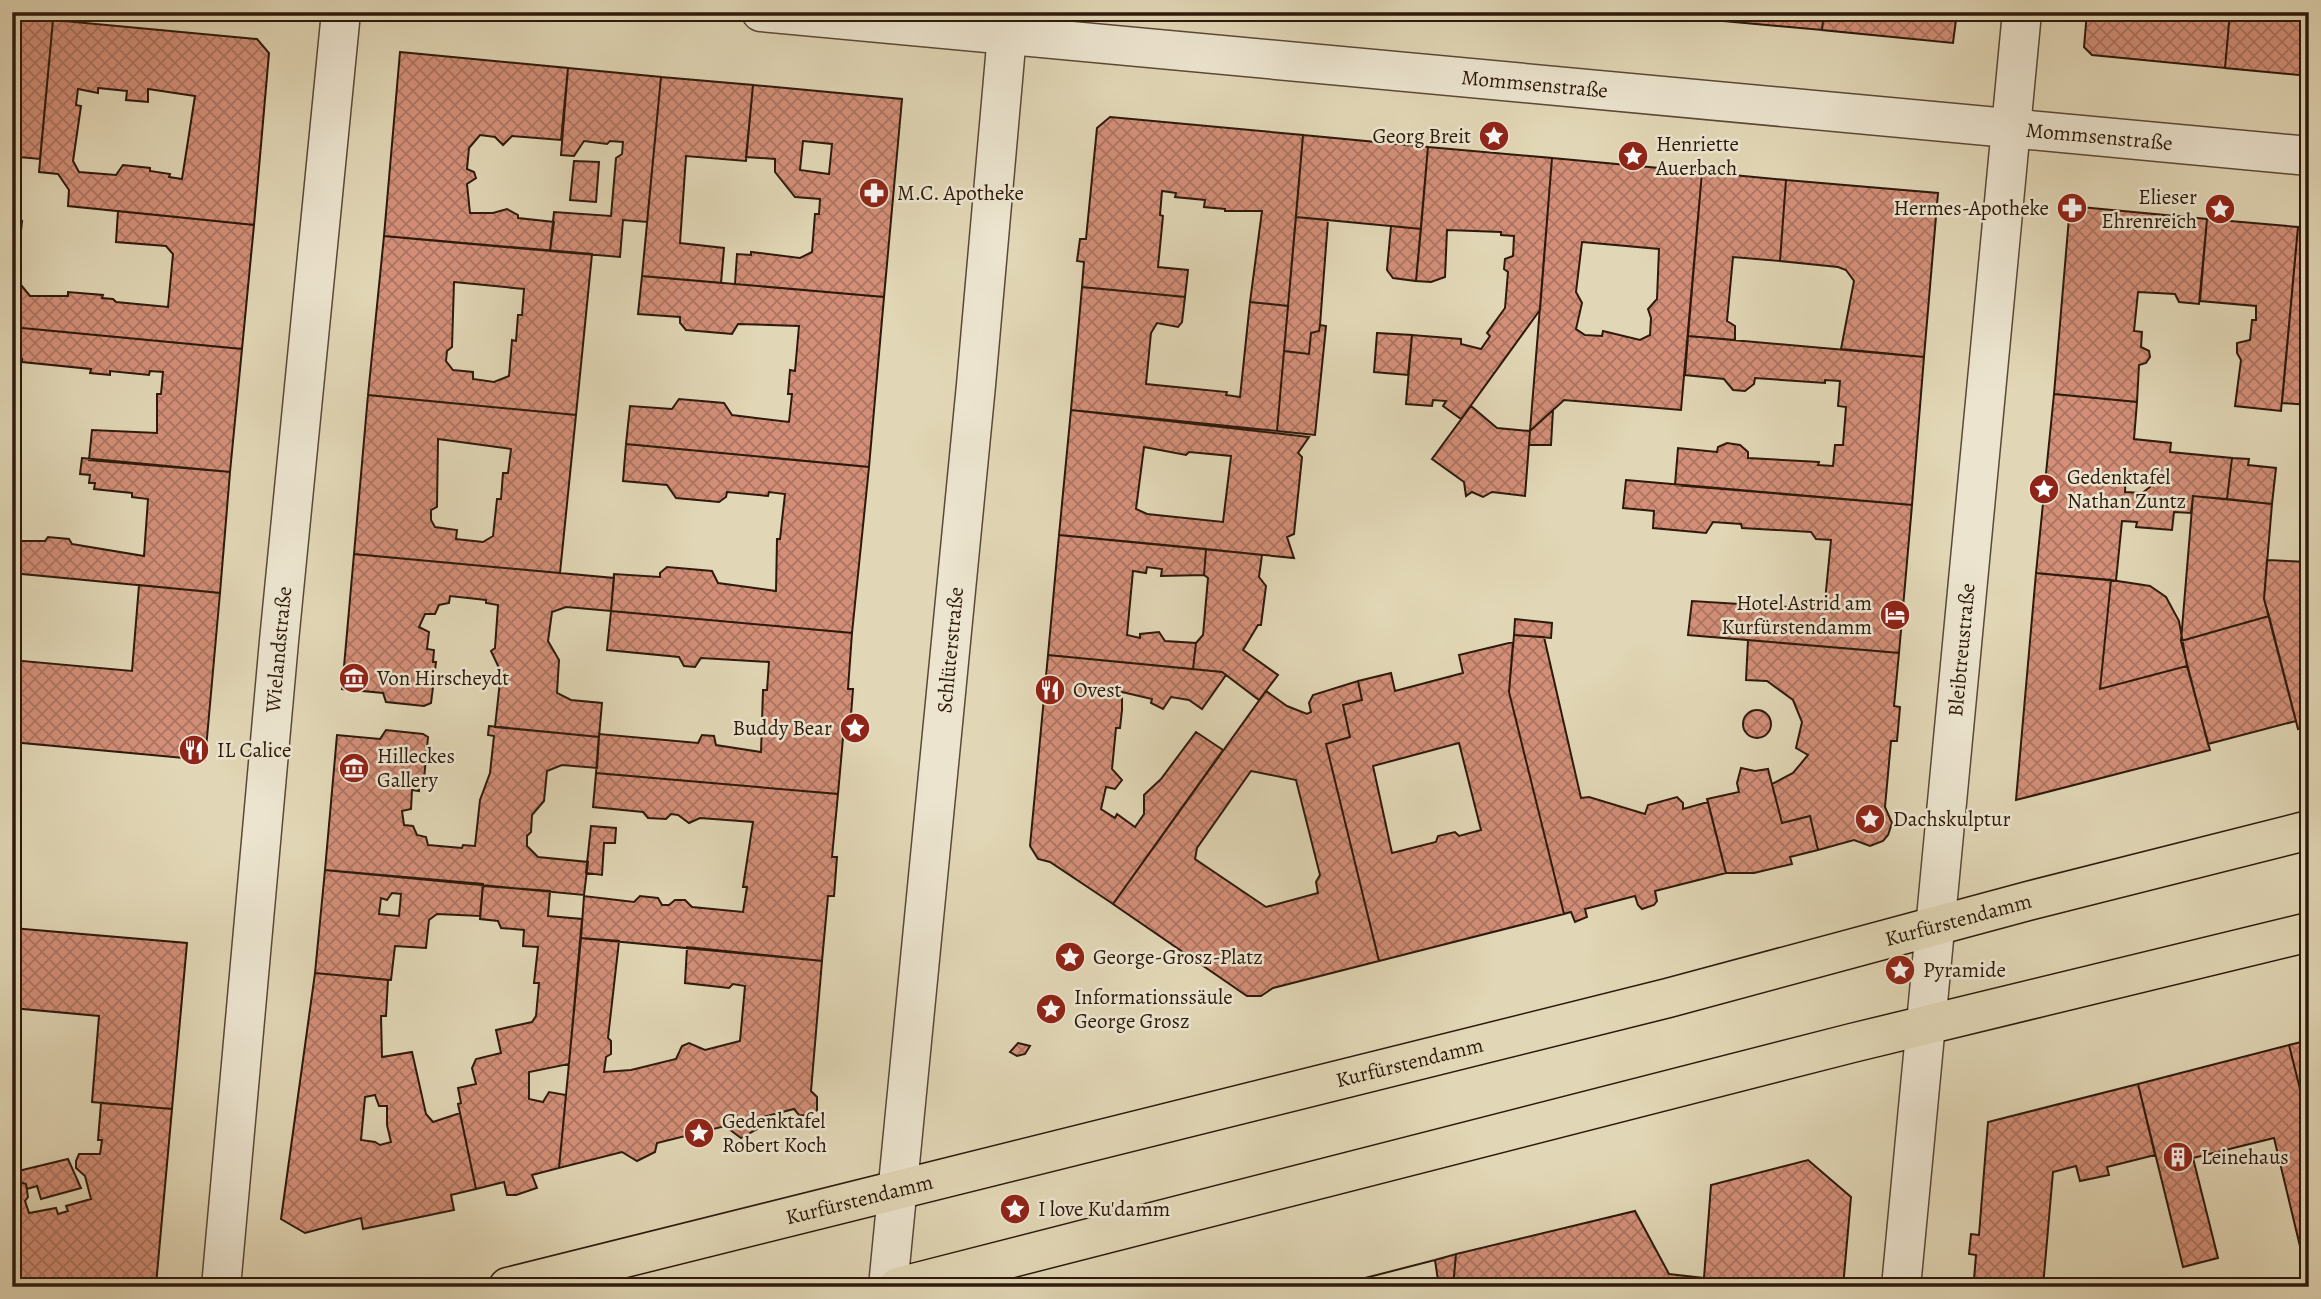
<svg xmlns="http://www.w3.org/2000/svg" width="2321" height="1299" viewBox="0 0 2321 1299" font-family="Alegreya,serif">
	<style>
		.building { fill: url(#building-cross-hatch); stroke: #2d1a0b; stroke-width: 2; fill-rule: evenodd }
		.lines { fill: none; stroke-linecap: round; stroke-linejoin: round }
		.minor-casing { stroke: #5a4936; stroke-width: 41 }
		.major-casing { stroke: #2d1a0b; stroke-width: 41 }
		.minor { stroke: #ece4cf; stroke-width: 38 }
		.major { stroke: #e1d6b5; stroke-width: 38 }
		.labels { text-anchor: middle; dominant-baseline: central; stroke-width: 5; stroke-linejoin: round; paint-order: stroke }
		.street-label { font-size: 21px; fill: #2d1a0b; stroke: #ece4cf }
		.poi-label { font-size: 21px; fill: #2d1a0b; stroke: #ece4cf; text-anchor: start }
	</style>
	<defs>
		<pattern id="building-cross-hatch" width="8" height="8" patternUnits="userSpaceOnUse" patternTransform="scale(1.75)"><rect width="8" height="8" fill="#d38f78"/><path d="M0 0l8 8M0 8l8-8" fill="none" stroke="#ac7461"/></pattern>
	</defs>
	<rect width="100%" height="100%" fill="#e1d6b5"/>
	<filter id="stains"><feTurbulence type="fractalNoise" baseFrequency=".00286" numOctaves="4"/><feColorMatrix values="0 0 0 0 .2 0 0 0 0 .09 0 0 0 0 .02 0 0 0 .5 -.17"/></filter>
	<radialGradient id="worn" r=".72"><stop offset=".6" stop-color="#630" stop-opacity="0"/><stop offset="1" stop-color="#630" stop-opacity=".3"/></radialGradient>
	<path class="building" d="M1630,12h95l-1,9z
		M1725,12h99l-2,18 -98,-9z
		M1824,12h133l-4,31 -131,-13z
		M2087,12h143l-5,56 -133,-13 -8,-8z
		M2230,12h79v64l-84,-8z
		M12,16l41,4 -13,139 -21,-2 -6,-9 6,-51 -7,-1z
		M53,20l204,19 12,14 -15,172 -186,-19 1,-16 -11,-16 -19,-2zM98,88l29,3 -1,9 22,2v-13l47,7 -13,83 -13,-2 1,-3 -20,-3v-3l-27,-3 -7,10 -37,-3 -6,-11 8,-55 -5,-1 2,-16 20,4z
		M400,52l168,16 -7,72 -49,-4 -9,9 -8,-8 -15,-2 -11,13 -2,21 7,3 2,6 -9,6 3,29h23l14,-4 11,6v3l36,4 -4,29 -166,-15z
		M568,68l93,9 -14,145 -24,-2 -3,37 -70,-6 4,-39 57,4 5,-58 6,-4 1,-12 -13,-1 -3,3 -23,-3 -10,15 -13,-1z
		M661,77l92,8 -7,76 -60,-5 -6,87 44,5 -3,35 -79,-7z
		M753,85l149,14 -18,198 -149,-13 2,-30 14,1v-3l49,6 12,-6 3,-38h4l1,-15 -25,-2 -20,-25v-13l-29,-2zM803,141l29,3 -3,30 -29,-4z
		M1110,117l193,18 -15,171 -38,-4 12,-91h-37v-2l-21,-2 1,-7 -30,-3 1,-4 -14,-2 -2,24 3,1 -5,51 30,3 -3,27 -103,-10 2,-25 -7,-1 3,-22h6l11,-111z
		M1303,135l125,12 -7,82 -125,-12z
		M1428,147l124,11 -12,152 -79,109 -18,-13 3,-5 -13,-1 -1,6 -26,-2 6,-69 49,4v5l20,5 9,-13 -3,-3 18,-25 3,-36 -4,-3 1,-10 8,-3 1,-20 -13,-1v-3l-54,-2 -2,47 -14,5 -15,-1z
		M1552,158l150,14 -21,238 -117,-10 -34,31zM1582,242l77,7 -2,50 -9,10 3,9 -1,17 -10,5 -37,-9 -1,5 -17,-1 -9,-6 6,-26 -6,-11z
		M574,161l25,1 -3,40 -26,-2z
		M1702,172l84,8 -6,81 -47,-4 -6,64 8,5v14l-47,-4z
		M1786,180l152,13 -14,164 -83,-8 13,-68 -8,-11 -8,-3 -58,-6z
		M2070,206l137,13 -8,85 -20,-2 -4,-8 -37,-2 -4,39 8,1 -1,15 8,4 1,6 -4,6 -7,2 -2,37 -83,-8z
		M118,211l136,14 -12,124 -230,-22 5,-47 13,16h38v-4l35,3 -1,3 11,1 3,3 52,5 5,-53 -7,-8 -50,-4z
		M1296,217l32,3 -8,105 -1,6 -8,2 -2,21 -25,-3z
		M2207,219l91,8 -17,184 -46,-5 6,-46 -4,-7v-10l13,-3 2,-20h4v-14l-56,-5z
		M12,220l10,1 -10,101z
		M1391,226l30,3 -5,52 -23,-3 -6,-8z
		M2298,227l11,1v177l-27,-2z
		M384,236l208,18 -16,161 -208,-20zM454,282l70,7 -2,26h-4l-2,26 -4,-1 -3,36 -15,6 -21,-3v-7l-20,-2 -7,-9 1,-10 5,-4z
		M642,276l242,21 -15,170 -243,-23 4,-38 42,3 7,-10 45,4 8,12 57,7 3,-28h-4l2,-24 5,1 4,-45 -61,-2 -6,10 -46,-4 -6,-7v-6l-42,-3z
		M1082,287l103,10 -3,25 -4,5 -21,-4 -6,10 -5,51 81,8 -1,3 14,2 10,-95 38,4 -11,125 -206,-21z
		M1320,325l6,1 -11,109 -38,-4 7,-80 25,3 2,-21 8,-2z
		M12,327l230,22 -12,123 -141,-12 3,-30 65,3v-39h4l2,-22 -13,-1 -1,4 -39,-4v4l-20,-2 1,-4 -69,-7v-3l-10,-1z
		M1377,333l35,2 -4,40 -34,-3z
		M1688,336l236,21 -12,148 -237,-20 3,-37 39,4 1,-5 9,-4 13,2 8,7v6l71,4 -1,3 15,1 2,-21h8l3,-38 -8,-1 2,-25 -15,-1v3l-70,-5 -1,6 -9,7 -12,-1 -9,-11 -39,-4z
		M2054,394l83,8 -3,37 37,4 -1,9 62,6 -5,41 -34,-3 -2,17 -17,-1 -2,18 -36,-3 1,-5 -15,-1 -6,60 -80,-8zM2126,472l25,2 -1,13 -8,6 -17,-1z
		M368,395l208,20 -16,158 -206,-19zM438,439l73,10 -3,24h-5l-2,26h-4l-4,37 -10,6 -27,-3 1,-9 -22,-3 -4,-7v-10l6,-3z
		M1471,406l26,22 33,3 -5,65 -33,-4 -9,5 -11,-5 -6,4 -2,-14 -32,-23z
		M1071,410l238,27 -11,16 4,4 -8,77 -7,3 7,21 -235,-23zM1144,447l42,8 3,-3 42,4 -8,66 -76,-8 -11,-5z
		M1553,410l-2,35h-22l1,-14z
		M626,444l243,23 -17,166 -241,-22 3,-37 46,3v-4l7,-6 45,4 6,12 58,8 1,-52h3l5,-45 -16,-2 -1,4 -41,-4 -1,5 -7,5 -43,-4 -9,-13 -44,-4z
		M82,458l148,14 -10,121 -208,-20v-32h33l3,-4 21,2 3,5 72,12 4,-57 -16,-2v-4l-38,-4 1,-6h-6l1,-8 -10,-1z
		M2232,458l17,1 -1,6 28,3 -4,36 -45,-5z
		M1626,480l286,25 -13,148 -211,-18 4,-34 112,7 21,-7 6,-61 -15,-1 -5,-7 -69,-4 -1,-4 -28,-2 -7,11 -53,-5 1,-17 -31,-3z
		M2193,496l79,8 -8,95 5,17 -88,25z
		M1059,535l147,14 -2,26 -43,1 1,-7 -15,-2 -1,6 -13,-2 -6,64 13,3v-4l19,-2 6,9 31,2 -3,26 -145,-14z
		M1206,549l56,6 -3,22 7,9 -5,39h-3l-15,25 35,25 -19,25 -37,-28 -29,-3 3,-26 7,-8 5,-57 -4,-3z
		M354,554l260,24 -3,33 -45,-4 -14,5 -4,29 11,19 -2,33 14,7 31,3 -3,34 -104,-10 6,-55 -10,-21 4,-3 3,-43 -12,-2v-3l-36,-4 -1,7 -10,2 -4,9h-10l-6,13 10,5 -2,17 7,1 -1,12h3l-5,41 -7,3 -38,-4 -3,-9 -41,-4z
		M2267,560l42,2v164l-11,3 -34,-130z
		M2036,573l75,7 -11,109 87,-23 23,84 -194,50z
		M2111,580l39,6 16,11 13,24 8,45 -87,23z
		M139,585l81,8 -15,167 -193,-18v-82l120,11z
		M611,611l241,22 -4,56h5l-3,39 -6,-1 -6,67 -242,-21 3,-39 99,9 4,-8 12,1 2,9 45,7 2,-62h4l2,-28 -68,-4 -6,9 -11,-1 -5,-9 -72,-7z
		M2269,616l27,105 -88,23 -27,-103z
		M1515,619l37,4 -1,15 -37,-3z
		M1514,635l30,2 37,161 8,-1 56,17 3,-9 29,-8 6,6v6l25,-7 18,71 -71,18 2,10 -3,4 -12,4 -4,-4 -3,-9 -50,13 2,8 -12,5 -4,-10 -7,2 -55,-222z
		M1748,640l151,13 -5,53 6,1 -3,34h-6l-6,66 7,16 -4,12 -5,6 -13,5 -16,-6 -36,10 -8,-34 -28,7 -10,-39 21,-11 15,-18 -12,-7 6,-26 -9,-22 -26,-19 -21,-1z
		M1513,642l-4,50 55,222 -185,47 -53,-217 24,-7 -7,-32 19,-5 -4,-19 33,-8 4,18 68,-18 -4,-18zM1459,743l22,87 -22,6 -4,-4 -17,4 -2,6 -44,11 -19,-87z
		M1048,655l174,17 4,3 -24,34 -13,-9 -18,-3 -8,12 -12,-6 1,-4 -30,-7v18l-2,18h-4l-4,41 10,11 -7,9 -9,-2 -5,22 14,9 2,-4 18,13 9,-13v-19l17,-16 35,-47 27,18 -110,154 -63,-42 -12,-3 -8,-13z
		M1358,681l4,19 -19,5 7,32 -24,7 53,217 -106,27 -12,8h-14l-134,-92 153,-213 21,15 20,8 4,-2 -2,-9 4,-8zM1251,771l45,9 24,95 -4,7 2,11 -52,14 -71,-48 2,-11z
		M1743 724a14 14 0 1 1 28 0a14 14 0 1 1-28 0Z
		M489,726l110,11 -2,31 -35,-3 -15,6 -3,30 -12,14 -1,17 -4,4v10l11,11 50,5 -4,33 -259,-25 12,-135 43,4 6,-9 37,4 5,3 -4,42 -4,-1 -1,13 -7,-1 -1,19 -9,2 2,14 9,1 4,9 9,2 2,8 34,3 1,-3 12,1 5,-46 10,-27 4,-37 -6,-1z
		M1741,768l14,3 13,-2 14,54 28,-7 8,34 -28,7 2,7 -38,9h-28l-19,-74 32,-7 -2,-9z
		M596,773l242,21 -6,63h5l-3,39h-6l-6,65 -241,-23 3,-42 50,6 6,-6 18,2 4,7h7l6,-5h10l7,7 51,5 4,-25h-4l10,-65 -53,-4 -11,5 -11,-8 -7,-1 -5,5 -18,-1 -5,-6 -50,-5z
		M591,826l25,2 -1,15h-11l-2,32 -16,-2z
		M325,870l158,14 -3,32 -43,-2 -8,6 -3,28 -31,-2 -4,34 -76,-7zM392,893l9,1 -2,22 -20,-2 2,-16 6,2z
		M483,886l67,5 -2,25 34,3 -13,145 -40,8v27l14,3 6,-10 17,3 -7,73 -27,7 5,13 -21,7h-9l-3,-13 -28,7 -18,-85 3,-1 -3,-15 18,-4 -4,-16 4,-9 25,-6 -5,-23 36,-8 4,-6 3,-33h-5l4,-36 -15,-1 1,-16 -23,-2 -3,-7 -18,-2z
		M12,928l175,15 -15,166 -80,-7 7,-86 -87,-8z
		M581,938l38,3 -11,97 3,3v13l-5,3 -2,15 27,-2 45,-11 6,-13 7,-3 16,7 35,-9 5,-55 -12,-2 -4,4 -44,-5 2,-36 135,14 -11,130 6,6v13l-7,6 -11,-1 -5,-6 -35,9 -2,11 -16,9 -16,-12 -68,17 -2,9 -18,9 -15,-9 -63,16z
		M315,973l73,7 -2,36h-5l1,41 30,-5 14,62 7,8 27,-9 16,76 -25,6 3,15 -91,19 -2,-11 -56,15 -24,-14zM375,1095l4,11h8v19l4,17 -11,3 -5,-3 -14,-2 4,-43z
		M2309,1040v85l-20,-80z
		M1018,1043l12,3 -5,8 -8,2 -7,-4z
		M2289,1045l20,80v110l-11,3 -24,-100 -81,20 25,100 -35,9 -45,-183z
		M2138,1084l17,71 -48,12 2,8 -29,6 -4,-15 -23,6 -10,115h-78l1,-8h8l2,-24 -7,-1 2,-20 8,1 9,-113z
		M101,1103l71,6 -16,176 -33,2 -2,-7 -30,7h-79v-122l4,16 10,3 2,13 -3,4 4,12 27,-5 2,6 10,-3 -2,-5 25,-7 -6,-23 -9,-8v-7l3,-7h21l2,-14h-4z
		M68,1159l13,29 -40,11 -4,-13 -10,3 -1,-5 -10,-3 -2,-9z
		M1808,1160l43,37 -8,90h-390l3,-33 179,-43 34,63 35,4 7,-93z
		M2309,1235v49l-11,-46z
		M1456,1254l-3,33h-123l105,-27z
		M1435,1260l4,27h-109z"/>
	<g class="lines">
		<g class="minor-casing">
			<g id="minor">
				<path id="s1" d="M761,12l1548,144"/>
				<path id="s2" d="M221,1287l58,-646 62,-629"/>
				<path id="s3" d="M888,1287l88,-902 33,-373"/>
				<path id="s4" d="M1901,1287l121,-1275"/>
			</g>
		</g>
		<g class="major-casing">
			<g id="major">
				<path id="s5" d="M508,1287l1160,-289 360,-97 281,-71"/>
				<path d="M898,1287l954,-244 457,-111"/>
			</g>
		</g>
		<use href="#minor" class="minor"/>
		<use href="#major" class="major"/>
	</g>
	<defs>
		<g id="sight-disc" transform="scale(1.575)"><circle r="9.5" fill="#8f2418" stroke="#ece4cf"/><path d="M0-6L1.8-2.2L6-1.7L2.9 1.2L3.7 5.4L0 3.3L-3.7 5.4L-2.9 1.2L-6-1.7L-1.8-2.2Z" fill="#fff"/></g>
		<g id="pharmacy-disc" transform="scale(1.575)"><circle r="9.5" fill="#8f2418" stroke="#ece4cf"/><path d="M-2-6h4v4h4v4h-4v4h-4v-4h-4v-4h4Z" fill="#fff"/></g>
		<g id="hotel-disc" transform="scale(1.575)"><circle r="9.5" fill="#8f2418" stroke="#ece4cf"/><path d="M-6-4.5h1.5V1H6V5H4.5V3h-9V5H-6ZM-4 0a1.8 1.8 0 1 1 3.6 0ZM.5 0V-2.5h3Q6-2.5 6 0Z" fill="#fff"/></g>
		<g id="museum-disc" transform="scale(1.575)"><circle r="9.5" fill="#8f2418" stroke="#ece4cf"/><path d="M0-6L6-3V-2H-6V-3ZM-5-1h2V3h-2ZM-1-1h2V3h-2ZM3-1h2V3H3ZM-6 4H6V6H-6Z" fill="#fff"/></g>
		<g id="restaurant-disc" transform="scale(1.575)"><circle r="9.5" fill="#8f2418" stroke="#ece4cf"/><path d="M-5-6h1v4h1v-4h1v4h1v-4h1v5L-1.5 .5V6h-2V.5L-5-1ZM5-6V6H3V1.5H1.5Q1.5-4 5-6Z" fill="#fff"/></g>
		<g id="building-disc" transform="scale(1.575)"><circle r="9.5" fill="#8f2418" stroke="#ece4cf"/><path d="M-4-6H4V6H1V3H-1V6H-4ZM-2.5-4.3h1.7v1.8h-1.7ZM.8-4.3h1.7v1.8H.8ZM-2.5-1h1.7V.8h-1.7ZM.8-1h1.7V.8H.8Z" fill="#fff"/></g>
	</defs>
	<g fill-rule="evenodd">
		<use href="#sight-disc" x="1494" y="136"/>
		<use href="#sight-disc" x="1633" y="156"/>
		<use href="#pharmacy-disc" x="874" y="193"/>
		<use href="#pharmacy-disc" x="2072" y="208"/>
		<use href="#sight-disc" x="2220" y="209"/>
		<use href="#sight-disc" x="2044" y="489"/>
		<use href="#hotel-disc" x="1895" y="615"/>
		<use href="#museum-disc" x="354" y="678"/>
		<use href="#restaurant-disc" x="1050" y="690"/>
		<use href="#sight-disc" x="855" y="728"/>
		<use href="#restaurant-disc" x="194" y="750"/>
		<use href="#museum-disc" x="354" y="768"/>
		<use href="#sight-disc" x="1870" y="819"/>
		<use href="#sight-disc" x="1070" y="957"/>
		<use href="#sight-disc" x="1900" y="970"/>
		<use href="#sight-disc" x="1051" y="1009"/>
		<use href="#sight-disc" x="699" y="1133"/>
		<use href="#building-disc" x="2178" y="1157"/>
		<use href="#sight-disc" x="1015" y="1209"/>
	</g>
	<g class="labels">
		<g class="street-label">
			<text stroke="none"><textPath href="#s1" startOffset="777">Mommsenstraße</textPath></text>
			<text stroke="none"><textPath href="#s1" startOffset="1344">Mommsenstraße</textPath></text>
			<text stroke="none"><textPath href="#s2" startOffset="640">Wielandstraße</textPath></text>
			<text stroke="none"><textPath href="#s3" startOffset="640">Schlüterstraße</textPath></text>
			<text stroke="none"><textPath href="#s4" startOffset="640">Bleibtreustraße</textPath></text>
			<text stroke="none"><textPath href="#s5" startOffset="1496">Kurfürstendamm</textPath></text>
			<text stroke="none"><textPath href="#s5" startOffset="929">Kurfürstendamm</textPath></text>
			<text stroke="none"><textPath href="#s5" startOffset="362">Kurfürstendamm</textPath></text>
		</g>
		<g class="poi-label">
			<text x="1471" y="136" text-anchor="end">Georg Breit</text>
			<text x="1656" y="144">Henriette<tspan x="1656" dy="24">Auerbach</tspan></text>
			<text x="897" y="193">M.C. Apotheke</text>
			<text x="2197" y="197" text-anchor="end">Elieser<tspan x="2197" dy="24">Ehrenreich</tspan></text>
			<text x="2049" y="208" text-anchor="end">Hermes-Apotheke</text>
			<text x="2067" y="477">Gedenktafel<tspan x="2067" dy="24">Nathan Zuntz</tspan></text>
			<text x="1872" y="603" text-anchor="end">Hotel Astrid am<tspan x="1872" dy="24">Kurfürstendamm</tspan></text>
			<text x="377" y="678">Von Hirscheydt</text>
			<text x="1073" y="690">Ovest</text>
			<text x="832" y="728" text-anchor="end">Buddy Bear</text>
			<text x="217" y="750">IL Calice</text>
			<text x="377" y="756">Hilleckes<tspan x="377" dy="24">Gallery</tspan></text>
			<text x="1893" y="819">Dachskulptur</text>
			<text x="1093" y="957">George-Grosz-Platz</text>
			<text x="1923" y="970">Pyramide</text>
			<text x="1074" y="997">Informationssäule<tspan x="1074" dy="24">George Grosz</tspan></text>
			<text x="722" y="1121">Gedenktafel<tspan x="722" dy="24">Robert Koch</tspan></text>
			<text x="2201" y="1157">Leinehaus</text>
			<text x="1038" y="1209">I love Ku'damm</text>
		</g>
	</g>
	<rect width="2321" height="1299" fill="none" stroke="#e1d6b5" stroke-width="42"/>
	<rect x="14" y="14" width="2293" height="1271" fill="none" stroke="#2d1a0b" stroke-width="3.5"/>
	<rect x="21" y="21" width="2279" height="1257" fill="none" stroke="#2d1a0b" stroke-width="2"/>
	<rect width="100%" height="100%" filter="url(#stains)"/>
	<rect width="100%" height="100%" fill="url(#worn)"/>
</svg>
